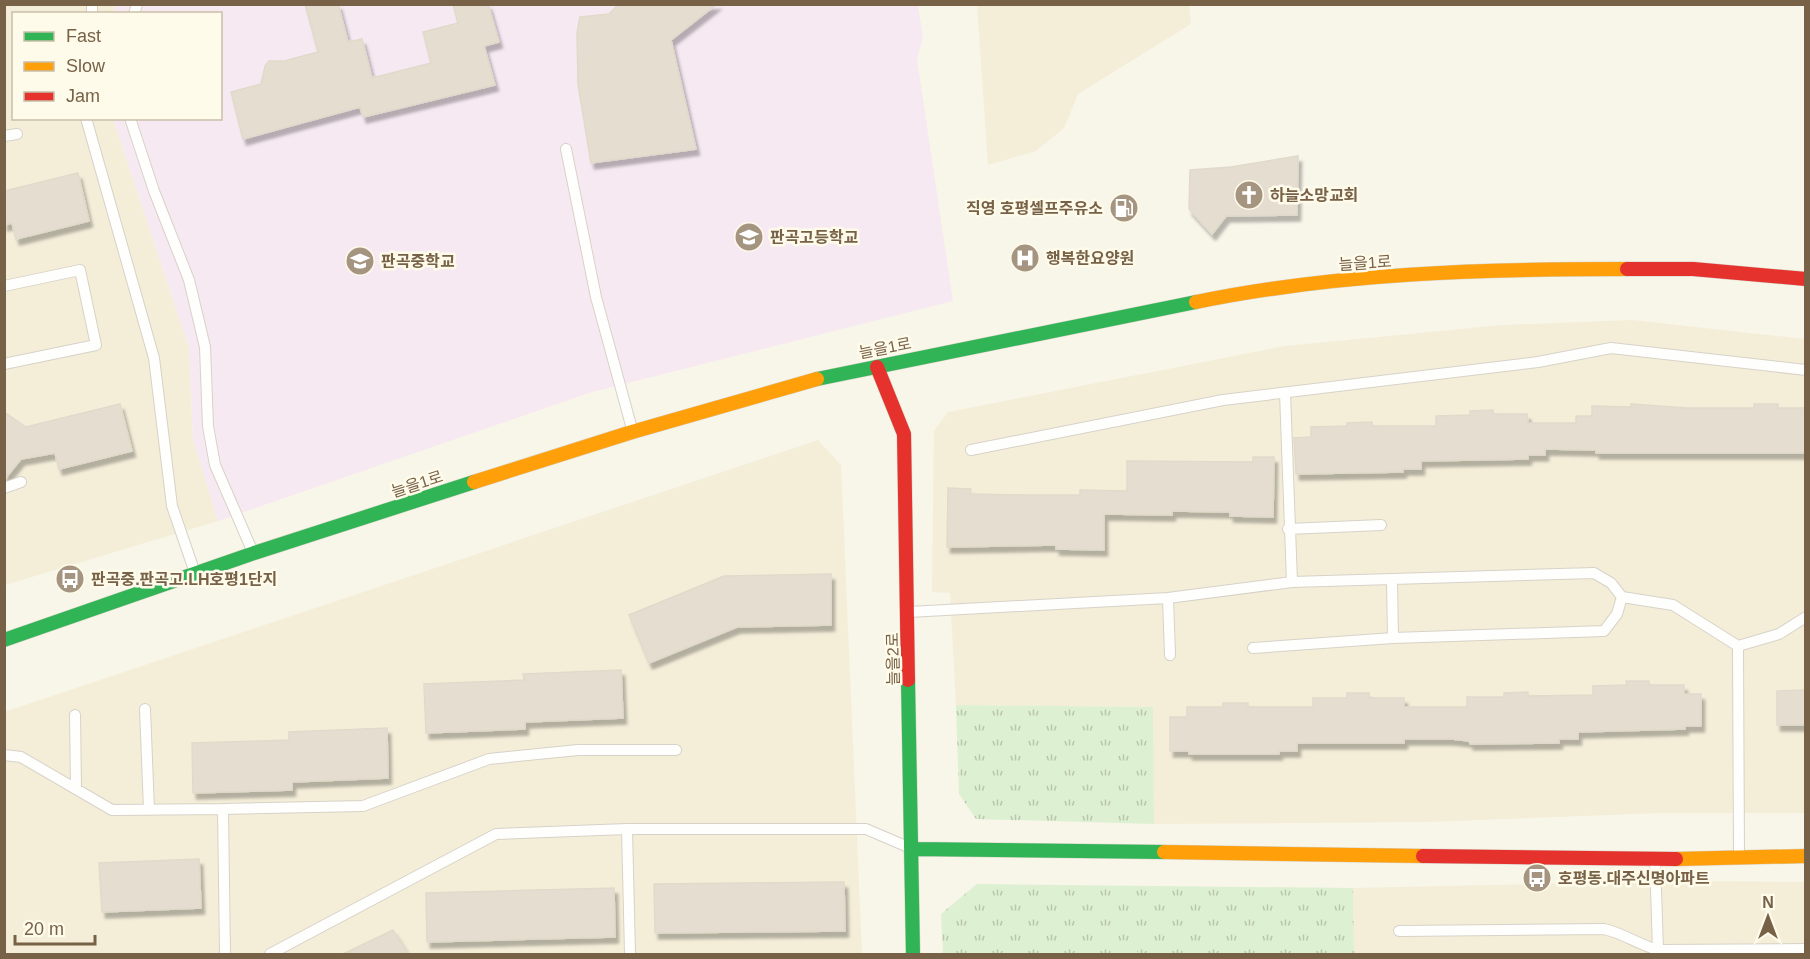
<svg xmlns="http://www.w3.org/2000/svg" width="1810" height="959" viewBox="0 0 1810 959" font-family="Arial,'Noto Sans KR',sans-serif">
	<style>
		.residential { fill: #f4eed9 }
		.education { fill: #f7e9f2 }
		.park { fill: url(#park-tufts) }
		.pitch { fill: #def0d2 }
		.building { fill: #e5ded0; stroke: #e1dacb; stroke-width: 1.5; filter: url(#shadow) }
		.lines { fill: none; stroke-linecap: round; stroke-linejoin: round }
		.lane-casing { stroke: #d7d2c8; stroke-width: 12 }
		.fast-casing { stroke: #d7d2c7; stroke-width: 15 }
		.slow-casing { stroke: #d7d2c7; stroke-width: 15 }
		.jam-casing { stroke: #d7d2c7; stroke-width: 15 }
		.lane { stroke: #fefefc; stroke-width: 10 }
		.fast { stroke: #30b455; stroke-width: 14 }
		.slow { stroke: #ff9f0a; stroke-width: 14 }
		.jam { stroke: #e5322d; stroke-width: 14 }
		.labels { text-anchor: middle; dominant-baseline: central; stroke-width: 5; stroke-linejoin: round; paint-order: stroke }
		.poi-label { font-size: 16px; font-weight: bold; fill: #786247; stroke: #fffbeb; text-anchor: start }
		.street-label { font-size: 16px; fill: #786247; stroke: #fffbeb }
	</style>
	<defs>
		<pattern id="park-tufts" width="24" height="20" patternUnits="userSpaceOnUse" patternTransform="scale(1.5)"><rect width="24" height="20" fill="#def0d2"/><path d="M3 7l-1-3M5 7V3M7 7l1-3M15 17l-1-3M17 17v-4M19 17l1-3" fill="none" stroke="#b9c6ac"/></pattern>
		<filter id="shadow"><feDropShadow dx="3.5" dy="6" stdDeviation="1.5" flood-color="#0004"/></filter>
	</defs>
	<rect width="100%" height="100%" fill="#f8f5e9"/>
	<path class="residential" d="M5,5h110l-1,8 -100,1v104l99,1 76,229 4,92 25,81 -213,64z
		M977,5h212l2,19 -113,70 -14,34 -28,23 -48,14z
		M1632,320l173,19v474h-144l-234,9 -273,2 -2,-117 -196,-2 -6,-112 -18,-1 2,-161 14,-19 337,-66 218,-21z
		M818,440l23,25 21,489h-857l-1,-242z
		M1679,881l126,1v72h-451l-1,-66z"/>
	<path class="education" d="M115,5h803l5,33 -6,21 36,242 -361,91 -374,129 -25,-81 -4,-92 -76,-229 107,-1v-104l-106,-1z"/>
	<path class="park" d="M956,705l197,2 1,117 -178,-5 -17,-25z
		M977,884l376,4 1,66h-411l-2,-40z"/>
	<path class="pitch" d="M1124,940l16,14h-31z"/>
	<path class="building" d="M305,4h33l10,38 14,-3 10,39 59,-15 -8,-31 35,-9 -5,-19h35l11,38 -15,4 11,39 -132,32 -3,-10 -117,32 -12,-47 30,-8 4,-18 4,-5h15l34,-9z
		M619,4h98l-46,36 25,109 -105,14 -13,-79 -1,-51 3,-16 29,-3z
		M1298,156l-1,59 -71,1 -14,18 -23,-25 1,-39 41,-3z
		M78,173l11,48 -73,18 -4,-16 -8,2v-34z
		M120,404l12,47 -73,18 -4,-16 -34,6 -17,21v-68l22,15z
		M1631,404l56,4h67v-4h24v4h28v45h-210v-3l-51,-1v6h-17v4l-107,2v8h-18v3l-107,2 -2,-36 17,-1v-10l36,-1v-3l25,-1v4h64v-10l34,-1v-4l23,-1v4h34l1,9h48v-7h16v-10l39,1z
		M1253,457h21l-1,60 -43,-1v-4l-58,-1v4l-68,-1v36l-48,-1v-4l-109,2 1,-59 23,1 -1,5 56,1h54v-5l47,1v-30l126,1z
		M831,574v51l-94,2 -88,36 -20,-48 95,-39z
		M621,670l2,48 -98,4v7l-99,4 -2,-49 100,-4 -1,-6z
		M1626,681h23v4h35v9h17v32h-16v3l-107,3v7h-19v4l-89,1 -1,-3 -18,-2h-47v4h-107v8h-18v3h-90v-3h-19v-34h17v-10h36v-4h25v4h65v-9h34v-5h22v5h35v9h63v-10h37v-4l24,-1v4l65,-1v-9l34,-1z
		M1806,690v35h-29v-34z
		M387,728l1,50 -96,4v8l-99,3 -1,-50 97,-3v-8z
		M199,859l2,49 -99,4 -3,-49z
		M844,882l1,49 -190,2 -1,-49z
		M614,888l1,49 -188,5 -1,-49z
		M393,930l15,24h-65z"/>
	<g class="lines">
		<g class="lane-casing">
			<path id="lane" d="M92,14v-10
				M134,14l3,-10
				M86,118l68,240 18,148 23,67
				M130,118l24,73 35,89 16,67 3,79 7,39 37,85
				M4,136l13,-2
				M566,149l30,148 36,132
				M4,286l76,-16 16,75 -92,19
				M1285,393l7,189
				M971,450l252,-50 315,-38 73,-14 195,22
				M4,488l17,-6
				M1288,529l93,-4
				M1392,580l1,58
				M1168,598l2,57
				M909,612l259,-14 124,-16 302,-9 17,10 11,14 51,8 65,41 41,-12 27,-17
				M1738,646l1,210
				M1253,648l140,-10 211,-7 13,-17 5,-17
				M145,709l4,101
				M75,715l1,74
				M4,755l17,2 91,53 111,-1 2,145
				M223,809l140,-3 126,-47 89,-9h98
				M627,829l3,125
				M1655,859l3,91 -3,4
				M1399,931l205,-2c19,4 35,16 54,21l148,-1
				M270,954l226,-120 131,-5h239l42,18"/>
		</g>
		<g class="fast-casing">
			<path id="fast" d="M817,379l379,-77
				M4,640l250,-87 220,-71
				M908,680l5,274
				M912,849l252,3"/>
		</g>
		<g class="slow-casing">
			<path id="slow" d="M1196,302c141,-29 287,-33 431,-33
				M474,482l158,-50 185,-53
				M1164,852l259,4
				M1676,859l130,-3"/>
		</g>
		<g class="jam-casing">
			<path id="jam" d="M1627,269h66l113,10
				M877,367l27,67 4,246
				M1423,856l253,3"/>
		</g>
		<use href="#lane" class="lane"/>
		<use href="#fast" class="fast"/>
		<use href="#slow" class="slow"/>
		<use href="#jam" class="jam"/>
	</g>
	<defs>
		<g id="church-disc" transform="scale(1.5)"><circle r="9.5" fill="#a59580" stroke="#fffbeb"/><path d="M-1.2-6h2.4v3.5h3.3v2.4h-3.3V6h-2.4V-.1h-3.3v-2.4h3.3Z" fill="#fff"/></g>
		<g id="fuel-disc" transform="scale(1.5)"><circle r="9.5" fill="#a59580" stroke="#fffbeb"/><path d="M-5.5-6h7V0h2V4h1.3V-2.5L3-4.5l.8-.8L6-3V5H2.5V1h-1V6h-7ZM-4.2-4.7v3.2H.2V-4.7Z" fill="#fff"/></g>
		<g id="school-disc" transform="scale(1.5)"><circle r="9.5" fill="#a59580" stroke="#fffbeb"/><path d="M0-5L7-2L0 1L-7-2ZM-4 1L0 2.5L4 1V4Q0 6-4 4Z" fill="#fff"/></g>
		<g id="hospital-disc" transform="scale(1.5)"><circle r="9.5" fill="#a59580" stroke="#fffbeb"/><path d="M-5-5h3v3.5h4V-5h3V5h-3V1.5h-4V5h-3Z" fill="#fff"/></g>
		<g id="bus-disc" transform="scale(1.5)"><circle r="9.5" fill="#a59580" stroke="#fffbeb"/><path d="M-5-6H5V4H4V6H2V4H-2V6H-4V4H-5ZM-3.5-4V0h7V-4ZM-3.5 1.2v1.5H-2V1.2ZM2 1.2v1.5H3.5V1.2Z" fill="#fff"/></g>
	</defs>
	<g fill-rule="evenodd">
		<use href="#church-disc" x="1249" y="195"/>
		<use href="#fuel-disc" x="1124" y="208"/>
		<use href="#school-disc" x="749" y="237"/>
		<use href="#hospital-disc" x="1025" y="258"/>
		<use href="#school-disc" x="360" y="261"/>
		<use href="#bus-disc" x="70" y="579"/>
		<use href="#bus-disc" x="1537" y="878"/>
	</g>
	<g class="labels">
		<g class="poi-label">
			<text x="1270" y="195">하늘소망교회</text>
			<text x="1103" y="208" text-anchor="end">직영 호평셀프주유소</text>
			<text x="770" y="237">판곡고등학교</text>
			<text x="1046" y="258">행복한요양원</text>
			<text x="381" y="261">판곡중학교</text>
			<text x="91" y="579">판곡중.판곡고.LH호평1단지</text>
			<text x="1558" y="878">호평동.대주신명아파트</text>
		</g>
		<g class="street-label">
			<text transform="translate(1365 263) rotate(-4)">늘을1로</text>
			<text transform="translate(885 348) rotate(-11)">늘을1로</text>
			<text transform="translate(417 484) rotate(-18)">늘을1로</text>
			<text transform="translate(893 659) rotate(-91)">늘을2로</text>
		</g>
	</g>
	<rect width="1810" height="959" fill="none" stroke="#786247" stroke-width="12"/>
	<rect x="12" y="12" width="210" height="108" fill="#fffbeb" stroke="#c9bea9" stroke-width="1.5"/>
	<rect x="24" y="32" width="30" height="9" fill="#30b455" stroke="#c9bea9" stroke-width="1.5"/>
	<text x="66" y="42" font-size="18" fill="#786247">Fast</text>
	<rect x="24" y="62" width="30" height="9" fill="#ff9f0a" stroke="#c9bea9" stroke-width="1.5"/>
	<text x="66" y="72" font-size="18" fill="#786247">Slow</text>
	<rect x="24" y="92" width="30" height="9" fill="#e5322d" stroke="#c9bea9" stroke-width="1.5"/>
	<text x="66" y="102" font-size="18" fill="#786247">Jam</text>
	<g transform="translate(1768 917)" stroke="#fffbeb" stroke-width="4.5" paint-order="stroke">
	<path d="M0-4.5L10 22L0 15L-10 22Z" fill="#786247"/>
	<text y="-9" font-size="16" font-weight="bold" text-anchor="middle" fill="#786247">N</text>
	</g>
	<path d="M15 935v9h80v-9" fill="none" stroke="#786247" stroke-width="3"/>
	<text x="24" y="935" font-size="18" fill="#786247" stroke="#fffbeb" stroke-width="4.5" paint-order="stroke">20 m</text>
</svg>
